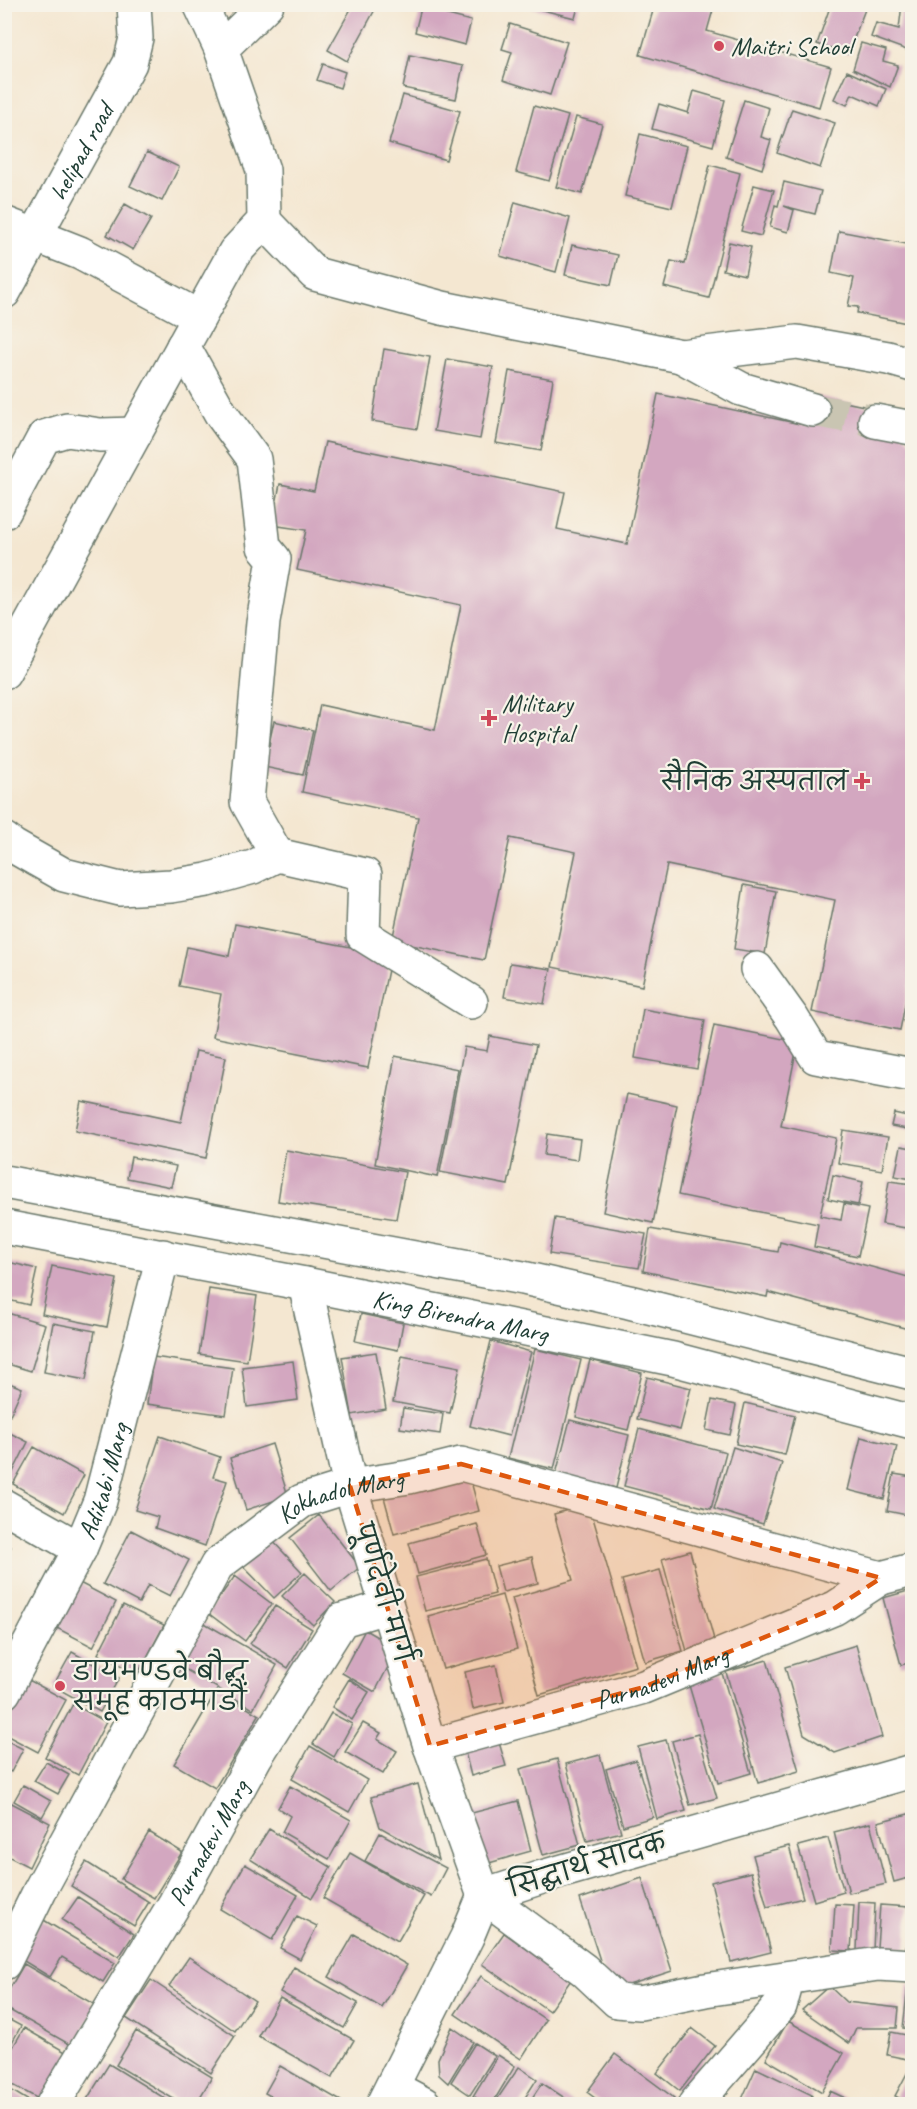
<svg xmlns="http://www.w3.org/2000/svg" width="917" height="2109" viewBox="0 0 917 2109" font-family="Caveat,'Playpen Sans Deva',sans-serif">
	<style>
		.building { fill: #d3a7c0 }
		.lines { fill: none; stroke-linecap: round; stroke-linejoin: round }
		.minor-tunnel { stroke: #c9c5b2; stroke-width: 33; stroke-dasharray: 33 16; stroke-linecap: butt }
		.minor-casing { stroke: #6a786b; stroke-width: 36 }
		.minor { stroke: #fff; stroke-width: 33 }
		.marked { fill: #de580e; fill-opacity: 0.2; stroke: #de580e; stroke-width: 4.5; stroke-dasharray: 12 8; stroke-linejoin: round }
		.poi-dot { fill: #d1495b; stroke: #f7f3e8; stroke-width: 2 }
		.labels { text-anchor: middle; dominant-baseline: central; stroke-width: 4.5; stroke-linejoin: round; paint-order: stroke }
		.poi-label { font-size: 26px; fill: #1f3d34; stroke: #f7f3e8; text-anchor: start }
		.street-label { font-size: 26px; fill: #1f3d34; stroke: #f7f3e8 }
	</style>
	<rect width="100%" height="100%" fill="#f7f3e8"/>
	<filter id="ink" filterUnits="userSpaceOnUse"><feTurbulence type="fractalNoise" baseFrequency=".0167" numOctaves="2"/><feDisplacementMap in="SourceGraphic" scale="12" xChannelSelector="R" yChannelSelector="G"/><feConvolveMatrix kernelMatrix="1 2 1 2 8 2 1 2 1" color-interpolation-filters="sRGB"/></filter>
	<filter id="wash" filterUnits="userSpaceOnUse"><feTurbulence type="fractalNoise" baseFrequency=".008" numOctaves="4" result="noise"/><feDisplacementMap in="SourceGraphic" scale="24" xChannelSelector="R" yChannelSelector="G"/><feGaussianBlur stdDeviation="1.35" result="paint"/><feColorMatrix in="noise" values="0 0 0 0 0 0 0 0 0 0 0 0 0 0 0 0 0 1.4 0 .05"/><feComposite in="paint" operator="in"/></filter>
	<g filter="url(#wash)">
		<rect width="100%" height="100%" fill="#f4e7d1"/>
		<g id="blocks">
			<path class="building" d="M348,4h30l-31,57 -19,-11 24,-43z
				M531,4h48l-4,14 -45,-11z
				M655,4h38l20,6 -6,21 124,36 -12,40 -179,-52z
				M831,4h36l-19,50 -31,-10z
				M902,4h10v48l-41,-15 5,-14 23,6z
				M421,8l50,13 -6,24 -50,-13z
				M510,24l57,18 -17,53 -47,-15 9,-28 -10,-3z
				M861,43l25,7 -3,11 15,4 -8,22 -37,-18z
				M410,55l53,11 -7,33 -53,-11z
				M323,64l22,8 -5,16 -23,-8z
				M847,71l39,18 -7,17 -27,-12 -5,11 -13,-6z
				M694,91l31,9 -12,46 -61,-17 7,-25 29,9z
				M403,95l57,16 -14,49 -57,-17z
				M744,100l25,8 -8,29 10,3 -9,29 -36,-12z
				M534,106l34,10 -19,65 -33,-9z
				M792,109l43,14 -15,45 -43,-15z
				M576,117l26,7 -20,70 -26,-7z
				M640,134l47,12 -15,61 -47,-11z
				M147,152l32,15 -17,34 -32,-15z
				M710,165l30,8 -31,125 -45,-11 7,-26 14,3z
				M784,182l37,9 -6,23 -31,-8 10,4 -6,22 -18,-5 5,-22 3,1z
				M754,185l20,5 -13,46 -20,-5z
				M515,202l55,16 -14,54 -56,-16z
				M125,204l26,15 -18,31 -26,-15z
				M839,231l73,14v79l-55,-11 1,-6 -10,-1 6,-28 -23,-5z
				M729,242l22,5 -6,28 -22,-5z
				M572,245l46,10 -7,30 -46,-10z
				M384,349l46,8 -13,72 -45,-8z
				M447,359l46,8 -13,72 -46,-8z
				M509,371l44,8 -12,72 -45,-8z
				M658,394l152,32 6,-30 62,13 34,34v527l-12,60 -88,-18 23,-112 -168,-35 -25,121 -90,-19 24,-115 -66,-14 -26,122 -92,-19 26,-124 -116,-25 18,-87 115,25 26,-125 -164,-35 9,-40 -34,-5 8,-41 34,7 11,-49 240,50 -8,37 70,15z
				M274,721l39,9 -10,45 -39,-8z
				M744,885l32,6 -11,63 -31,-5z
				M235,924l156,31 -23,113 -155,-31 8,-43 -42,-8 8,-39 42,9z
				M510,963l41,6 -7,35 -40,-7z
				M643,1009l62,11 -8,49 -62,-11z
				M714,1025l84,17 -17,84 55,12 -16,78 21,4 3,-16 24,5 -10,47 -44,-9 4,-23 -140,-29z
				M490,1036l46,9 -28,140 -68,-13 24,-125 23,4z
				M196,1051l30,6 -20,101 -131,-27 6,-30 100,21z
				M395,1056l63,13 -21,108 -62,-13z
				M627,1094l50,11 -24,118 -50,-11z
				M894,1113l18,4v13l-21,-4z
				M843,1130l45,7 -6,33 -44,-7z
				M547,1134l33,5 -3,21 -33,-5z
				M901,1146l11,2v31l-17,-3z
				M286,1150l119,22 -9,47 -118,-18z
				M131,1157l45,9 -5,21 -44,-9z
				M833,1175l30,7 -5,23 -30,-6z
				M889,1181l23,3v45l-30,-5z
				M555,1218l91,16 -7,34 -90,-14z
				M650,1229l128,23 2,-10 132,36v52l-144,-38 -1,5 -124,-26z
				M4,1261l33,8 -8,36 -25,-6z
				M52,1266l65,13 -10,48 -65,-13z
				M209,1289l48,7 -10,65 -48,-7z
				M4,1312l41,12 -14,47 -27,-8z
				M361,1314l42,9 -5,27 -43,-9z
				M53,1323l42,8 -9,49 -42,-8z
				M491,1341l40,11 -22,84 -39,-10z
				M535,1349l46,11 -27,109 -46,-11z
				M376,1352l10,57 -34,6 -10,-58z
				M402,1356l58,11 -10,46 -57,-11z
				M153,1357l80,11 -7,47 -79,-11z
				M590,1360l52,13 -14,57 -52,-13z
				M293,1361l5,39 -51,7 -5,-40z
				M647,1377l44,11 -11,42 -43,-11z
				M4,1381l18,7 -12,27 -6,-3z
				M712,1400l24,5 -6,30 -24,-5z
				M745,1403l50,12 -10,40 -49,-11z
				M403,1408l40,6 -3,20 -40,-6z
				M570,1420l59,15 -13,53 -60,-14z
				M639,1429l87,23 -15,57 -87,-23z
				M4,1430l24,12 -18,36 -6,-3z
				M160,1436l60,21 -7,20 14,4 -22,65 -50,-18 3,-11 -23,-7z
				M861,1437l36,9 -13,53 -36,-9z
				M272,1444l16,52 -42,14 -16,-52z
				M34,1447l50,28 -20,38 -51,-29z
				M733,1447l49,16 -19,61 -49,-15z
				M469,1474l10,37 -85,23 -10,-37z
				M894,1474l18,3v39l-25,-5z
				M589,1504l47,162 -97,29 -27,-97 61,-18 -19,-66z
				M319,1515l41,52 -29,24 -41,-53z
				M477,1524l9,31 -68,19 -9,-31z
				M911,1524l1,1v27h-3z
				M131,1530l58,30 -19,36 -22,-11 -9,18 -36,-19z
				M267,1535l35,37 -28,26 -35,-36z
				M4,1543l7,4 -7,12z
				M690,1551l26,96 -28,8 -26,-96z
				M532,1557l6,26 -35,9 -7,-26z
				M486,1559l9,35 -70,17 -9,-34z
				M660,1570l23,81 -38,11 -23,-82z
				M305,1573l30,29 -22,23 -31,-29z
				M235,1576l37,28 -27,37 -37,-28z
				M74,1580l42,22 -23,45 -42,-22z
				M912,1590v72l-11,3 -18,-67z
				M502,1595l15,54 -74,20 -15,-53z
				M123,1605l41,20 -26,49 -40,-20z
				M275,1606l37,23 -24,39 -38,-24z
				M201,1621l76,44 -24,44 -77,-45z
				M365,1630l21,12 5,19 -16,31 -33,-19z
				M856,1645l26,92 -47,16 -31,-19 -19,-67z
				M72,1652l47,26 -19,34 -47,-26z
				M767,1660l32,111 -41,12 -32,-111z
				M496,1665l8,37 -31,7 -8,-37z
				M722,1673l29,100 -33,10 -30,-101z
				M25,1678l41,22 -28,52 -34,-18v-18z
				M349,1679l20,13 -17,28 -20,-13z
				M217,1690l42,25 -44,73 -41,-24z
				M73,1704l33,18 -28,53 -33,-18z
				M331,1713l21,11 -18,33 -21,-13z
				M363,1723l18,10 -4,6 20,12 -14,23 -38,-22z
				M698,1734l19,64 -27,7 -18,-64z
				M4,1739l19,10 -12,23 -7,-4z
				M498,1739l8,27 -35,10 -7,-28z
				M666,1740l20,71 -29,8 -19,-72z
				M310,1746l57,34 -18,32 -57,-33z
				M600,1755l21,77 -34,9 -21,-77z
				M557,1759l23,86 -37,10 -23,-86z
				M636,1760l17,57 -30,9 -17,-57z
				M46,1762l23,13 -11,19 -24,-13z
				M418,1784l20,76 -58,-33 -9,-30z
				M23,1785l28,16 -9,16 -28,-16z
				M290,1786l61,34 -22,39 -47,-27 8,-16 -12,-8z
				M4,1799l46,24 -21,44 -25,-13z
				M518,1801l13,50 -49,14 -14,-51z
				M912,1813v64l-18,5 -16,-60z
				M870,1823l16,61 -37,9 -15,-61z
				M269,1829l62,38 -19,31 -62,-39z
				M149,1832l33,20 -28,46 -33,-19z
				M380,1833l66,35 -15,29 -66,-36z
				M828,1838l16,54 -30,9 -16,-55z
				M789,1846l14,52 -36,9 -14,-52z
				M350,1853l74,43 -26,45 -75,-43z
				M86,1862l63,40 -15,24 -63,-40z
				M245,1864l53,31 -26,45 -52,-31z
				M751,1872l20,80 -40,10 -20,-80z
				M642,1878l30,93 -62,20 -30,-92z
				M78,1897l56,37 -15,23 -57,-37z
				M859,1902l16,1 -2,48 -16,-1z
				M835,1904l19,1 -3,46 -19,-1z
				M880,1905l29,2 -3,42 -29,-2z
				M5,1908l9,5 -9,19z
				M297,1916l20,10 -17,33 -20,-11z
				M42,1919l73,44 -12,19 -41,-25 -12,20 -31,-19z
				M504,1933l67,47 -22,31 -67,-47z
				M354,1934l53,31 -25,43 -53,-31z
				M189,1957l66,44 -20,30 -66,-45z
				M24,1964l73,42 -23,41 -70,-40v-9z
				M294,1967l64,36 -14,25 -64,-36z
				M481,1976l65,44 -25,39 -66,-45z
				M151,1980l84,56 -24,37 -85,-55z
				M908,1985h4v44l-9,-1z
				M829,1986l17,16 53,6 -2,20h-41l-7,15 -47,-33z
				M280,1998l74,42 -22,38 -74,-42z
				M4,2017l17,9 -17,31z
				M788,2021l56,32 -22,39 -56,-33z
				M452,2027l21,15 -25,41 -9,-8 -1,-16z
				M24,2028l45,26 -27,47 -38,-21v-17z
				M692,2028l23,18 -35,45 -23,-18z
				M136,2031l76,46 -16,27h-14l-66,-39z
				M891,2032l21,4v24l-25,-5z
				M475,2043l20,13 -25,39 -19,-13z
				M615,2054l59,44 -5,6h-66l-16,-12z
				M498,2055l17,11 -23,38h-6l-13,-8z
				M109,2064l65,40h-90z
				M912,2064v40h-2l-15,-8z
				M280,2066l61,35 -2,3h-54l-20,-11z
				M519,2067l18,12 -16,25h-27z
				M756,2068l56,27 -4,9h-54l-12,-5z
				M542,2083l32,21h-46z
				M4,2086l30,18h-30z
				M830,2091l28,13h-34z"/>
		</g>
	</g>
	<g filter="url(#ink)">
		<use href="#blocks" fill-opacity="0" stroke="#6a786b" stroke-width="1.5"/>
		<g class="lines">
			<path class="minor-tunnel" d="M813,410l62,11"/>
			<g class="minor-casing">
				<g id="minor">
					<path d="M200,4l21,45"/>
					<path d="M264,221l51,53 127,34 239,48 116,-14 91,16 24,7"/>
					<path d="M4,223l76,30 119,64"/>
					<path id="s1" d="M4,292l126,-229 6,-25 -2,-34"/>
					<path d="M681,356l60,33 72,21"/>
					<path d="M875,421l37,7"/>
					<path d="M4,512l40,-75 23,-7 33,5 35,-1"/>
					<path d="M4,672l231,-420 29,-31 -1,-51 -42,-121 46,-45"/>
					<path d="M4,839l9,7 51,29 56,14 51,-3 36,-6 46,-13 24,-12 -30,-53 16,-180 11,-63 -10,-12 -10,-88 -33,-45 -38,-68"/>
					<path d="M277,855l88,20 -2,60 108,67"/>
					<path d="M757,969l35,49 24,39 96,18"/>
					<path d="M4,1182l519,96 106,24 283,71"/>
					<path id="s2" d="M4,1227l301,57 368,75 239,63"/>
					<path d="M305,1284l45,202 80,260 54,150 100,74 33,31 23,2 65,-13 173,-26 34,2"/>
					<path d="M4,1506l76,43"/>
					<path id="s3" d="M4,1692l76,-143 20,-48 63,-245"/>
					<path id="s4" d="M430,1746l214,-59 191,-79 46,-30"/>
					<path id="s5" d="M4,1963l36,-73 177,-325 85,-64 48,-15 59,-9 52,-13 420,114 31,-8"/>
					<path d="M392,2087l32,17"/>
					<path id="s6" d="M53,2104l122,-201 80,-145 87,-138 44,-13"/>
					<path d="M383,2104l84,-167 17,-41 58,-19 370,-106"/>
					<path d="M695,2104l85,-98 8,-28"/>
				</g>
			</g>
			<use href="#minor" class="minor"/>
		</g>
	</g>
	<path class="marked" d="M461,1464l420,114 -46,30 -191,79 -214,59 -80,-260z"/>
	<g class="poi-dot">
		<circle cx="719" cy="46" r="6"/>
		<path d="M486 709h6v6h6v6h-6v6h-6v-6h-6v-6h6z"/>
		<path d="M859 772h6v6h6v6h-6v6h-6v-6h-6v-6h6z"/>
		<circle cx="60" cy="1686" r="6"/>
	</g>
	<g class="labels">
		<g class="poi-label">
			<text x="731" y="46">Maitri School</text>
			<text x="502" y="703">Military<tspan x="502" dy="30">Hospital</tspan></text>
			<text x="848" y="781" text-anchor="end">सैनिक अस्पताल</text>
			<text x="72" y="1671">डायमण्डवे बौद्ध<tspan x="72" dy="30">समूह काठमाडौं</tspan></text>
		</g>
		<g class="street-label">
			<text stroke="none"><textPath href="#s1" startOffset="160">helipad road</textPath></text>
			<text stroke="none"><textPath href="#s2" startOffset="465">King Birendra Marg</textPath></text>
			<text stroke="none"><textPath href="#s3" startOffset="234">Adikabi Marg</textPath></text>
			<text stroke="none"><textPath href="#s5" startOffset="596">Kokhadol Marg</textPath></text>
			<text transform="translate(383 1593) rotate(73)">पूर्णदेवी मार्ग</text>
			<text stroke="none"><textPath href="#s4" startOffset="242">Purnadevi Marg</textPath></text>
			<text stroke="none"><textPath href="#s6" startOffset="304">Purnadevi Marg</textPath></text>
			<text transform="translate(587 1865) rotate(-17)">सिद्धार्थ सादक</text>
		</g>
	</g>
	<rect width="917" height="2109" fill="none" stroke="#f7f3e8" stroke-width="24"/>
</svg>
